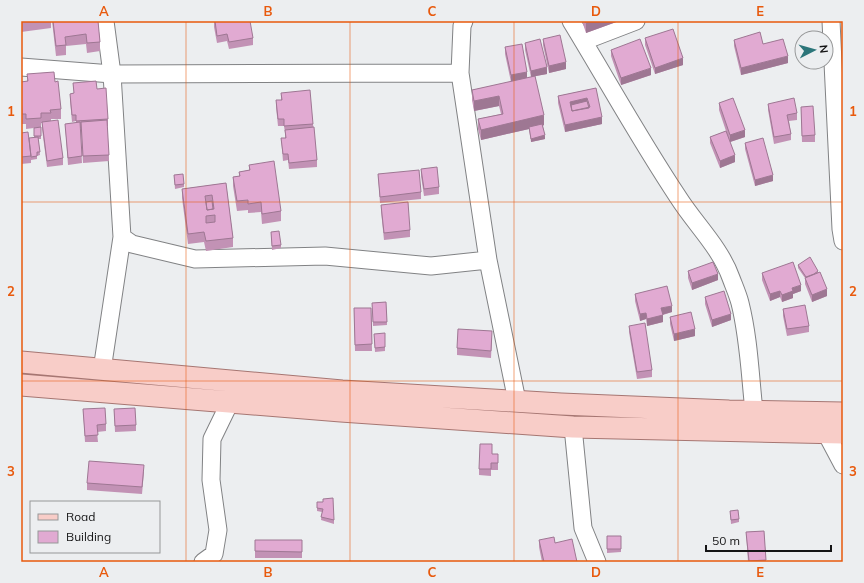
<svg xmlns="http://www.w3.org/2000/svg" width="864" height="583" viewBox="0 0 864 583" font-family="Mulish,sans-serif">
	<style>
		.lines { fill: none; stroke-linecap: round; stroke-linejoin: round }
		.minor-casing { stroke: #818284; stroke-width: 19 }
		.major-casing { stroke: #a67672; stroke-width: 23 }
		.minor { stroke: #fff; stroke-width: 17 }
		.major { stroke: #f8cdc8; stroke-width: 21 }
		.wall { fill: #c292b5 }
		.shaded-wall { fill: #9e7793 }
		.building { fill: #e1aad2; stroke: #9e7793; fill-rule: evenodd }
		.grid { fill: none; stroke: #e8590c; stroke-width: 1; stroke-opacity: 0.55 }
		.neatline { fill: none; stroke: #e8590c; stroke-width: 1.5 }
		.grid-label { font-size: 13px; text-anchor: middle; font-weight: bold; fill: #e8590c }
	</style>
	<rect width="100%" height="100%" fill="#eceef0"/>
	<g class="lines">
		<g class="minor-casing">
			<path id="minor" d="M105,21l7,53 10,163 10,7 63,15 130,-3 106,10 57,-6
				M464,21l-2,5 -2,47 28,187 29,141
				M571,21c36,59 69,119 107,176 17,27 42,50 53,81 3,8 7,17 9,25 9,36 10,72 14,108
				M831,21l10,208 2,12
				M584,41l52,-20
				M21,67l91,7 348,-1
				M102,370l20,-133
				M573,427l10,101 14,34
				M826,433l17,32
				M203,562l11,-8 4,-24 -7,-50 1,-41 18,-37"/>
		</g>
		<g class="major-casing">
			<path id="major" d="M21,362l321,29 219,13 168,7 114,2
				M21,385l320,26 232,16 270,6"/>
		</g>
		<use href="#minor" class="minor"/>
		<use href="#major" class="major"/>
	</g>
	<path class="wall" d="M21,21h30v7l-30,4z
		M52,21h46l2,21v9l-13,2 -1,-9 -20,2v9l-10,1z
		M214,21l39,17v7l-24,4 -2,-8 -10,2 -3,-16z
		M582,21h37l-33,12z
		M645,38l38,27 -28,9 -10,-29z
		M543,39l23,30 -17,4 -6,-28z
		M734,40l29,4 25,19 -47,12 -7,-29z
		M525,43l22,31 -12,2 9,49 -1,1 2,13 -14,3 -2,-13 -48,11 -3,-11v-10l23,-5 -2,-8 -25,5 -2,-11v-10l39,-8 -6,-28v-7l22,31 4,-1 -6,-27z
		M611,50l40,25 -30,10 -10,-29z
		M27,74l28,8 6,27v10h-10v2l12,37v7l-16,2 -5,-38v-6h-1v16h-3l2,16 -3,1v3l-6,1 -2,-19 5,-4v-9l-8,1v-5h-4l-1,-20v-22l6,-1z
		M73,83l24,6 11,30v7h-1l2,35 -26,2 -2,-35h-1l2,35 -14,2 -3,-41 11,-1v-2l-4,1 -2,-22v-6l4,-1z
		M596,88l6,36 -37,8 -7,-29v-7z
		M281,93l32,31 4,36v7l-28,2 -1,-9 -5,1 -2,-23h4v-5l-1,-7h-6l-2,-19v-7h5z
		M719,103l26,34 -15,5 5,20 -15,6 -10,-25v-6l16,-6 -7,-21z
		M768,104l29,9v7l-8,1 2,13v6l-17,4 -6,-34z
		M801,107l14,28v7h-13z
		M21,133l10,23v7l-10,1z
		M745,143l28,38 -18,5 -10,-37z
		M249,165l32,46v10l-19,3 -1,-12 -13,1v-3l-11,1 -4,-25v-9l6,-1v-4l10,-2z
		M421,169l18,18v7l-15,2 -3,-20z
		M378,174l43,18v7l-41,4z
		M174,175l10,9v3l-9,2z
		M226,183l7,55v9l-27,4 -2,-9 -16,2 -6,-46v-9z
		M381,205l29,25v7l-26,3 -3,-29z
		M271,232l10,13v3l-9,2z
		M798,265l20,7 9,24 -15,6 -7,-18v-6l-7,-10z
		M688,271l30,9 -26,10 -4,-12z
		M762,273l39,18 -8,3v4l-11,4 -2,-5 -10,4 -8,-21z
		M635,294l37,18 -9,3v7l-16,4 -1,-7 -6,2 -5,-20z
		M705,297l26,23 -19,7 -7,-23z
		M386,302l1,23 -14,1 -1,-23z
		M354,308h17l1,43h-17z
		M783,309l26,17v6l-22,4 -4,-20z
		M670,317l25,19 -21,5 -4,-17z
		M629,326l23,44v7l-15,2 -8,-47z
		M374,334l11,13v4l-10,1z
		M492,338l-1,20 -34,-3v-7z
		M83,409l23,15v7l-9,1 1,10h-13z
		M114,409l22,16v6l-21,1z
		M492,454h6v16h-7v6l-12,-1v-6z
		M144,472l-2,22 -55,-4v-7z
		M317,502l17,18v4l-13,-4 1,-8 -5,-1z
		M730,511l9,8v3l-8,2z
		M764,531l2,31h2h-20l-2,-30z
		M607,536h14v16l-14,1z
		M255,540h47v18h-47z
		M539,540l16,3 22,19h-35l-3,-15z"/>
	<path class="shaded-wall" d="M592,21h27l-33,12v-10z
		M788,56v7l-47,12v-7z
		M683,58v7l-28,9v-6z
		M566,62v7l-17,4v-7z
		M547,67v7l-16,3v-6z
		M651,68v7l-30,10v-7z
		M527,72v7l-16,3v-7z
		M499,96v10l-25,5v-10z
		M587,98v7l-16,4 -1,-7z
		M544,115v10l-15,4v-2v2l-48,11v-10z
		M602,117v7l-37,8v-7z
		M745,130v7l-15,5v-7z
		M545,135v4l-14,3v-3z
		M735,155v7l-15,6v-7z
		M773,175v6l-18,5v-6z
		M718,274v6l-26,10v-7z
		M801,285v6l-8,3v4l-11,4v-7l10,-7z
		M827,289v7l-15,6v-7z
		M780,291v6l-10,4v-7z
		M672,306v6l-11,3v-7z
		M646,313v6l-6,2v-7z
		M731,314v6l-19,7v-7z
		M663,315v7l-16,4v-7z
		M695,329v7l-21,5v-7z"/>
	<path class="building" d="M53,21h45l2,21 -13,1 -1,-9 -21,3 1,8 -10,1z
		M215,21h35l3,17 -24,4 -2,-8 -10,2z
		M585,21h7l-6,2z
		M673,29l10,29 -28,10 -10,-30z
		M760,32l3,12 20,-5 5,17 -47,12 -7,-28z
		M560,35l6,27 -17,4 -6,-27z
		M540,39l7,28 -16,4 -6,-28z
		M640,39l11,29 -30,10 -10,-28z
		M522,44l5,28 -16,3 -6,-28z
		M54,72l1,10 3,-1 3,28 -11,1 1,3h-10v5l-15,1v-5h-4l-1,-20v-12l7,-1 -1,-7z
		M535,76l9,39 -63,15 -3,-11 25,-5 -4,-18 -25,5 -2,-11z
		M96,81l1,8 9,-1 2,31 -32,2v-6h-4l-2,-21 4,-1 -1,-10z
		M596,88l6,29 -37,8 -7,-29zM587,98l3,9 -18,4 -2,-9z
		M310,90l3,34 -29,2v-7h-6l-2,-19h6l-1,-7z
		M733,98l12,32 -15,5 -11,-32z
		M794,98l3,15 -10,2 4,19 -17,3 -6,-33z
		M587,101l2,7 -17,3 -1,-6z
		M813,106l2,29 -13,1 -1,-29z
		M58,120l5,38 -16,3 -5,-39z
		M107,120l2,35 -26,1 -2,-34z
		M80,122l2,34 -14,2 -3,-34z
		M542,124l3,11 -14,4 -2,-12z
		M41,127v9h-7v-8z
		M314,127l3,33 -28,3 -1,-9h-5l-2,-16h5l-1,-8z
		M726,131l9,24 -15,6 -10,-24z
		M28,132l3,24 -10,1v-24z
		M38,137l2,15h-3v4l-6,1 -2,-19z
		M763,138l10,37 -18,5 -10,-37z
		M274,161l7,50 -19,3 -1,-12 -13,2v-4l-11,1 -4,-24 7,-1 -1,-4 11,-2 -1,-5z
		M437,167l2,20 -15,2 -3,-20z
		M419,170l2,22 -41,5 -2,-23z
		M183,174l1,10 -9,1 -1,-10z
		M226,183l7,55 -27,3 -2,-9 -16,2 -6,-45zM212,195l2,14 -7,1 -2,-14zM215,215v7l-9,1v-7z
		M212,201l1,8 -6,1 -1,-8z
		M408,202l2,28 -26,3 -3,-28z
		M279,231l2,14 -9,1 -1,-14z
		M810,257l8,14 -4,3 -8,3 -8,-12z
		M713,262l5,12 -26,9 -4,-12z
		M793,262l8,23 -9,3 1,3 -11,4 -2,-4 -10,3 -8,-21z
		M820,272l7,17 -15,6 -7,-17z
		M667,286l5,20 -11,2 2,7 -16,4 -1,-6 -6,1 -5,-20z
		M724,291l7,23 -19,6 -7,-23z
		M386,302l1,20h-14l-1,-19z
		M805,305l4,21 -22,3 -4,-20z
		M354,308h17l1,36 -17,1z
		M691,312l4,17 -21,5 -4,-17z
		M645,323l7,47 -15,2 -8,-46z
		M458,329l34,2 -1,20 -34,-3z
		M385,333v14l-10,1 -1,-14z
		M105,408l1,16 -9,1 1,10 -13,1 -2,-27z
		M135,408l1,17 -21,1 -1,-17z
		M480,444h12v10h6v9h-7v6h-12z
		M89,461l55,4 -2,22 -55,-4z
		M333,498l1,22 -13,-3 2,-8 -6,-1v-6h6v-3z
		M738,510l1,9 -8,1 -1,-9z
		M764,531l2,29 -17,1 -3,-29z
		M607,536h14v13h-14z
		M554,537l1,6 17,-4 5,23h-33l-5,-22z
		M255,540h47v12l-47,-1z"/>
	<path class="grid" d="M186,21v541M350,21v541M514,21v541M678,21v541M21,202h822M21,381h822"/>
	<rect width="864" height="583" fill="none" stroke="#eceef0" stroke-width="44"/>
	<rect x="30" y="501" width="130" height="52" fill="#eceef0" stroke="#969798"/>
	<rect x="38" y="514" width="20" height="6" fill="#f8cdc8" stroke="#969798"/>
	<text x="66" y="521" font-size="12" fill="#141415">Road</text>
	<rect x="38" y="531" width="20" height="12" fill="#e1aad2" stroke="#969798"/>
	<text x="66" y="541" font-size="12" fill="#141415">Building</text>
	<g transform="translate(814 50) rotate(84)"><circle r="19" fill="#eceef0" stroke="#969798"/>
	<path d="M0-3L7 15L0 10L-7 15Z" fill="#2c767a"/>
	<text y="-6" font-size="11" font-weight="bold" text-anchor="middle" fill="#141415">N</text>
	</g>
	<path d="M706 545v6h125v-6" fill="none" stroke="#141415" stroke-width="2"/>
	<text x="712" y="545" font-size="12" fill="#141415" stroke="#eceef0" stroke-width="3" paint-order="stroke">50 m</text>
	<rect x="22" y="22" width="820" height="539" class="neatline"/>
	<g class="grid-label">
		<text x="104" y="16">A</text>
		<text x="268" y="16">B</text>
		<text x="432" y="16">C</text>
		<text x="596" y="16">D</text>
		<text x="760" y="16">E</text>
		<text x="11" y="116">1</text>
		<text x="853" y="116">1</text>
		<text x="11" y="296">2</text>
		<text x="853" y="296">2</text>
		<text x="11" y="476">3</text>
		<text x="853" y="476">3</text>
		<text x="104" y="577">A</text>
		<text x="268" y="577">B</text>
		<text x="432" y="577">C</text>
		<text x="596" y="577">D</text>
		<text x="760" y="577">E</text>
	</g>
</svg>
